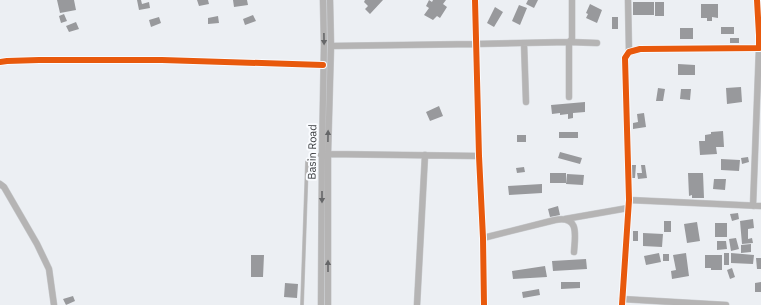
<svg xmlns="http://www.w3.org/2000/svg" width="761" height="305" viewBox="0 0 761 305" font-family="'IBM Plex Sans',sans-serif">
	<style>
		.building { fill: #98999c }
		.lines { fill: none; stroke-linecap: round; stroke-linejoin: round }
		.lane-casing { stroke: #c9cbce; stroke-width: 4 }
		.street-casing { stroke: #c9cbce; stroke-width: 7 }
		.lane { stroke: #b5b4b4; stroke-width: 3 }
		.street { stroke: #b5b4b4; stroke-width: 6 }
		.cycleway-casing { stroke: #fafcff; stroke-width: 8 }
		.cycleway { stroke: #e8590c; stroke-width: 6 }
		.oneway { fill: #666769 }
		.labels { text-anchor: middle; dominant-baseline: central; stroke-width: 4; stroke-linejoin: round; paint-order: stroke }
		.street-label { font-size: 11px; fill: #3b3d40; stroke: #fafcff }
	</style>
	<rect width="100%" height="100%" fill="#eceff3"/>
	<path class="building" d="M57,0h17l2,10 -16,3z
		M137,0h4l1,4 7,-2 1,6 -11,2z
		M197,0h11l1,4 -10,2z
		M233,0h14l1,5 -14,2z
		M365,0h18l-13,14 -5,-5 3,-3 -4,-4z
		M429,0l3,2 1,-2h13l-3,4 4,3 -7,11 -3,-2 -4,4 -9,-5 5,-7 -3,-2z
		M528,0h10l-4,8 -8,-4z
		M633,2h21v13h-21z
		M655,2h9v14h-9z
		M590,4l12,6 -5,13 -11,-5 2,-4 -2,-1z
		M701,4h17v14l-6,-1v4h-5v-3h-6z
		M519,5l8,3 -7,17 -8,-4z
		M495,7l8,5 -9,15 -7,-4z
		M64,14l3,7 -6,2 -2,-7z
		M253,15l3,6 -11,4 -2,-6z
		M218,16l1,7 -11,1v-6z
		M159,17l2,6 -10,4 -2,-7z
		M612,17h6v12h-6z
		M76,22l3,7 -10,3 -3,-6z
		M721,27h13v7h-13z
		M680,28h13v11h-13z
		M730,38h9v5h-9z
		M678,64l17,1v10h-17z
		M741,87l1,15 -15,2 -1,-16z
		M658,88l7,1 -2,12h-7z
		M681,89h10l-1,11 -10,-1z
		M585,102v10l-12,1v5l-5,1v-5l-8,1v-2l-8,1 -1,-9z
		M439,106l4,10 -13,5 -4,-9z
		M644,113l2,14 -13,2v-6l5,-1 -1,-8z
		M723,131l1,16h-8l1,7 -17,1 -1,-14h6v-6l6,-1v-2z
		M559,132h19v6h-19z
		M517,135h9v7h-9z
		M560,152l22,6 -2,6 -22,-6z
		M748,157l1,5 -7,2 -1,-6z
		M721,159l19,1 -1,11 -18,-1z
		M632,165h4l-1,13h-4z
		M641,165h4l2,13 -9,1 -1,-6h5z
		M524,167l1,5 -8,1 -1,-5z
		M550,173h16v10h-16z
		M688,173h15l1,25h-12v-3l-3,1z
		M567,174l17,1 -1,10 -17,-1z
		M714,179h12l-1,11 -12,-1z
		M542,184v9l-33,2 -1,-9z
		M558,206l2,9 -10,2 -2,-8z
		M738,213l1,6 -7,2 -2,-7z
		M753,219l1,9 -6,1v10l4,-1 1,5 -11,1 -2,-23z
		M664,221h7v11h-7z
		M697,222l3,19 -13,2 -3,-19z
		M715,223h12v14h-12z
		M633,231h5v10h-5z
		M643,233l20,1 -1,13 -19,-1z
		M736,238l3,11 -8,2 -2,-12z
		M717,241h9l1,8 -10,1z
		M751,244v8l-10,1v-8z
		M659,253l2,9 -15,3 -2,-9z
		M686,253l3,23 -17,3 -1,-8 5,-1 -3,-15z
		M724,253h5v12h-5z
		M731,253l23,2 -1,9 -22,-1z
		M663,254h6v7h-6z
		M251,255h13l-1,22h-12z
		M705,255h17v15h-11v-2h-6z
		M756,258h5v11h-4z
		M586,259l1,10 -34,2 -1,-10z
		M545,266l2,11 -34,2 -1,-8z
		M732,268l3,9 -5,2 -3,-9z
		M561,282h19v6l-19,1z
		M761,282v10h-6v-9z
		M285,283l13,1 -1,14 -13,-1z
		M539,289l1,6 -17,3 -1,-6z
		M73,296l2,5 -9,4 -3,-6z"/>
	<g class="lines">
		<g class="lane-casing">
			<path id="lane" d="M302,305l5,-143 5,-5 9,-3"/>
		</g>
		<g class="street-casing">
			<path id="street" d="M475,0l4,156 4,82 1,67
				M628,0l1,52
				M524,43l2,59
				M331,46l145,-2 93,-2 28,1
				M0,62l7,-1 32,-1h123l161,5
				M569,97v-55l3,-3v-39
				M328,154l151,2
				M0,184l4,3 33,57 12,25 5,36
				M629,200l132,6
				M753,206l6,-158
				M565,219l63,-11
				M483,238l72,-18c25,-5 20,16 19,32
				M622,299l104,6
				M321,305l1,-151 2,-109 -1,-45
				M328,305v-151l3,-108 -1,-46
				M417,305l8,-150
				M622,305l7,-105 -4,-142 4,-6 11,-3 119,-1v-13l-2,-35"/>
		</g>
		<use href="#lane" class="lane"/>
		<use href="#street" class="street"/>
		<g class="cycleway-casing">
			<path id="cycleway" d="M475,0l4,156 4,82 1,67
				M0,62l7,-1 32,-1h123l161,5
				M622,305l7,-105 -4,-142 4,-6 11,-3 119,-1v-13l-2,-35"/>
		</g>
		<use href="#cycleway" class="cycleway"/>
	</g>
	<defs><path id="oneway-solid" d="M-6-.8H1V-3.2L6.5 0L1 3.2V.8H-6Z"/></defs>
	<g class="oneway">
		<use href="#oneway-solid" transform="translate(324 39) rotate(89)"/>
		<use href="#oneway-solid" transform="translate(328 136) rotate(-89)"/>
		<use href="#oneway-solid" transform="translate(322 197) rotate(90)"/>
		<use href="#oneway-solid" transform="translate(328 266) rotate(-90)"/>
	</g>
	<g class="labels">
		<g class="street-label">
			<text transform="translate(312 152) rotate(-89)">Basin Road</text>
		</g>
	</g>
</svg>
